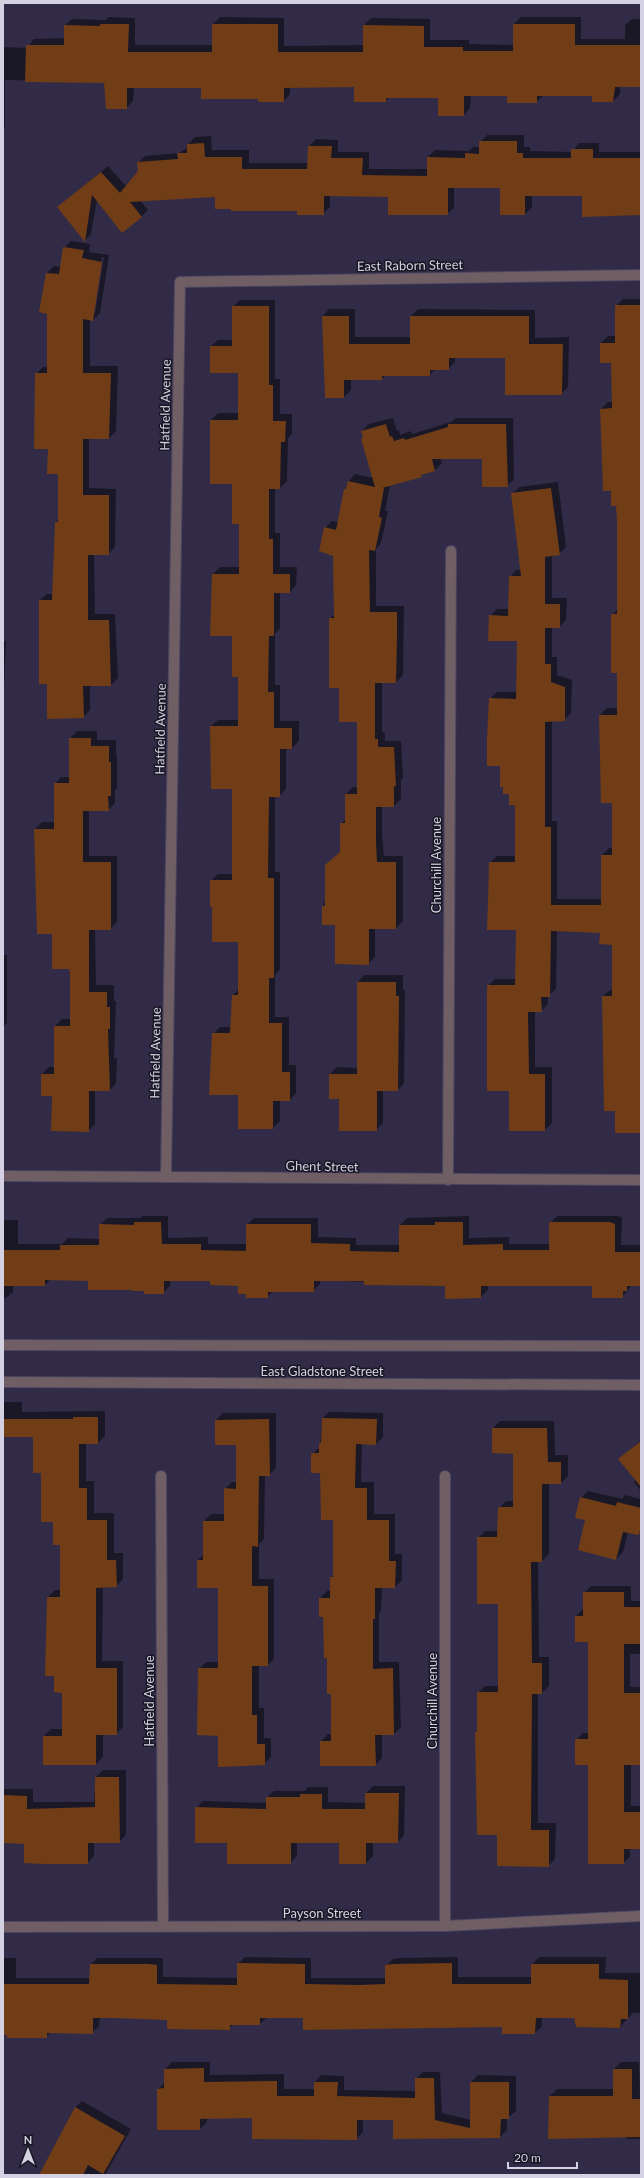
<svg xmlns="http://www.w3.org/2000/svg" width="644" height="2178" viewBox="0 0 644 2178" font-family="Lato,sans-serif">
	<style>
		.shadow { fill: #0007; fill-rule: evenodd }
		.building { fill: #703d16 }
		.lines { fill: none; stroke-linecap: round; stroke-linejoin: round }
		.minor-casing { stroke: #4c4661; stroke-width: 12 }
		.tertiary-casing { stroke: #4c4661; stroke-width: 12 }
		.minor { stroke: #6f5e64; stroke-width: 10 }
		.tertiary { stroke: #6f5e64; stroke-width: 10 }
		.labels { text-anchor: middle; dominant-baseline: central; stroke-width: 3; stroke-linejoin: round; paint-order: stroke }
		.street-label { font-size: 13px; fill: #d4d1e3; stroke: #191623 }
	</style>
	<rect width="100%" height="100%" fill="#322b48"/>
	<path class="shadow" d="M108,17l27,1v27h78v-21l7,-7 64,1v28l80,-1v-20l7,-7 59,1v21h39v4l45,1v-21l7,-7h60v22h44v-14l7,-6h9v67h-21v8l-7,7 -20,-6h-49l-8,7 -28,-7h-37l-1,13 -6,7 -25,-18h-49l-5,4 -30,-15 -65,1v7l-6,7 -82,-15h-68l-1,15 -7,7 -21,-26 -100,-2v48l-2,2v-83l24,1 7,-9 31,-1v-13l7,-6 34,1z
		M487,135h37v12h6v4l42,1 7,-9h20v9h42v62l-58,-19h-51v12l-7,7 -24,-27h-47v21l-7,6 -58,-18 -59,-1v12l-7,7 -25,-4 -66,-2 -16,-12 -75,5 7,9 -7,7 -44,-17 -6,34 -6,6 -27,-33 50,-41 18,20 13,-15 -1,-8 7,-7 34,-3 9,-6v-3l7,-7 16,-1 1,14h37v13h59l1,-17 7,-7 22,1v12h31v17h59v-12l7,-7 34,1 4,-4h7v-5z
		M71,241l19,3 -1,8 20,3 -9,58 -7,7 -3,-1v47h28l-2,65 -7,7h-20v50l27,1 -1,58 -7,7h-14l1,60h20l3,64 -7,7h-21v25l-7,7 -35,-34 -8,-83 7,-6h6l3,-72 3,-3v-45l-10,-26 -13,-74 7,-7h5v-54l-8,-1 7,-39 7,-7 7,1 3,-19zM102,257h2l-9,56h-2z
		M623,299h18v833l-25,-22 -13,-114 7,-6h3v-46l-12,-12 -44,-1 -1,58 -8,7v8l-7,7h-6v56h17v56l-7,7h-35v-40l-22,-104 7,-7h21l1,-50 -27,-66 7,-7h19v-52l-6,-11 -9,-28 -11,-66 7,-7h20l1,-52 -28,-24 7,-7h12l1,-32 6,-7h5l-9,-76 7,-7 39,-5 8,65 -7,7 -7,1v43h15l-1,22 -7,7h-7v30h5v18l15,5 -1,33 -7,7h-12v101h5v78h45v-44l7,-7h4v-46l-13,-87 7,-7h11v-36l-6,-57 6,-6 -1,-104 -5,-15 -11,-81 7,-7h5l-1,-40 -11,-19 7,-7h8v-30z
		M240,300h35v79h5v35h12v20l-4,4 -1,43 -7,7h-5v45h5v34h17l-1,18 -6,7h-10v36l-5,6v51h5v36h19v20l-7,7h-6v41l-7,7h-4v76h5v98l-5,5v42h14v48h7v28l-6,7h-10v21l-7,7 -34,-34 -26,-60 7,-7h12l1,-32 6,-6v-48h-26l-2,-60 7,-7h15v-86l-22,-62 7,-6h21v-44l-6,-41 -20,-27v-34l7,-7h20v-44l-7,-40 -22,-63 7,-7h21v-41l-28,-26 7,-6h15v-33z
		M329,309h26v28h56v-21l7,-7 117,1v28l34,-1 -1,50 -7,7 -55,-37h-51v5l-7,7h-13l-5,6h-44l-5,4h-30v11l-7,7 -21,-81z
		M393,418l4,13 2,-1 1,5 11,-4 1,3 39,-12 5,-4h57l1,61 -7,7 -24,-28h-43l2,5 -7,7 -45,15 -5,26h3l-7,32 -5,6v57h28l-1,69 -7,7h-14v50l3,1v8h16l2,37 -2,2v19l-7,7h-12v29l2,21h19v65l-7,7h-21v29l-7,7 -45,-58 18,-54v-28l5,-5v-25l7,-7 5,1v-67l-18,-33 -10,-70 5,-4 -1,-59 -9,-27 7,-7 6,1 11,-41 6,-7 19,4 -12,-47 7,-7z
		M3,641h3l-3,75z
		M77,731h20v9h19v16h1v32l-2,3v12l-7,7h-19v46h28v66l-7,7h-15l1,56h18v16h2l-2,57h3l-1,25 -6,7h-15v34l-7,7 -35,-36 -11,-21 7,-7h6v-41l7,-7h8v-51l-17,-35 -18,-104 7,-7h13v-38l6,-7h9v-39z
		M3,800h1l-1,30z
		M3,955h4v68l-3,3 -1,26z
		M364,975h39v15h2l-1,93 -6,7h-15v33l-7,7 -36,-32 -10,-24 7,-7 21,1v-86z
		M142,1216h26v22l40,-1v7h39v-19l7,-7h64v19l38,1v7h44v-20l7,-7 62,-2v22l40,-1v7h41v-21l7,-7h60l5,1 -1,28h20v40h-9l-10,12 -29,-12h-105v5l-7,7 -35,-12 -126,-5v4l-7,7h-40l-6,6 -20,-4 -8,-8 -28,-5h-41v6l-7,7 -74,-13h-39l-5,5h-32v7l-7,6h-3v-78h15v24h44l6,-6 32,1v-14l7,-7h33z
		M3,1402h19v10l83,-1v25l-7,7h-12v38h8v32h20v40h9v26l-7,7h-13l-1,75h21v66l-7,7h-13v23l-7,7 -52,-28 7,-7h12v-37l-8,-17 -7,-78 7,-7h6v-46l-7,-23 -20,-85h-31z
		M329,1412l54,1v24l-7,7 -14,-1 -1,39h13v32h21v40h7v26l-7,7h-13l-1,24 -2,2v49h20l2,65 -7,7h-12v24l-7,7 -54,-24 7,-7h4v-41l-8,-77 -4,-18 7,-7h4v-14l3,-3v-55l-13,-47 -9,-18 8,-7 2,-28z
		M223,1413h53v55l-7,7h-4l-1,64 -5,5v35h15v80l-6,6h-9v43h5v30h7v19l-7,7 -45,-29 -20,-66 7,-7h13v-75l-21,-27 6,-6v-33l7,-7h14v-25l7,-7h5l-1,-38 -20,-24z
		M500,1421h54l1,34h13v21l-7,7h-12v71l-7,7h-4l1,96h10v29l-7,7h-4v130h18l-1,36 -7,7 -50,-32 -22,-101 2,-3v-37l7,-7h14v-83l-21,-65 7,-7h13l1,-23 7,-7h8v-48l-21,-25z
		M641,1440v51l-7,-9 2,-3 -16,-20z
		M588,1491l34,8 3,-4 16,4v33l-3,2 -10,-2 -5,20 -7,7 -29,-39 -6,-22z
		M591,1586h40v15h10v53h-11v33h11v77h-10v42h10v42h-11v9l-7,6 -34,-99 -13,-24 7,-7h6v-92l-13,-25 7,-7 1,-16z
		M103,1770h23v65l-7,7h-25v14l-7,7 -62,-20 -22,-1v-53h30v13h61l2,-25z
		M373,1786h32l-1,49 -6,7h-25v14l-7,7 -26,-21h-43v14l-7,7 -62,-21 -32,-34 7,-7 64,2v-6l7,-6h31l3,-4h20v15l38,1v-10z
		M245,1957l66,1v20h75v-12l7,-7 7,-1 58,-1v20h74v-13l7,-7h67l-1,16h36v40h-8l-13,14 -45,-10h-33v9l-7,7 -32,-7 -199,-9h-37l-7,7h-26l-5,5 -61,-10 -68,-2 -1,9 -7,7 -41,-1 -5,5 -43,-3v-76h13v20h74l1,-14 6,-6h66v19l75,1v-14z
		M172,2062h38v13l74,-1v15h31v-7l6,-7 23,1v14l72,1v-12l7,-7h17l2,41 29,7v-38l7,-7 38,1v35l-9,7v12l-7,7 -106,-18h-31v13l-7,7 -103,-22 -46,1v4l-7,7h-42v-40l7,-7v-13z
		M621,2062h18l2,77h-15v-3l-76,-40 7,-7h57v-20z
		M82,2101l49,28 -26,46h-65l35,-67z"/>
	<path class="building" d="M100,24h29l-1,28h84v-28h66v28h85v-27l61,1v21h39v4h50v-27h62v21h66v42h-26l-2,15h-21v-6h-55v7h-30v-7h-43v20h-26v-18h-52v4h-32v-15l-70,1v14h-26v-3h-57v-11h-74v21h-21l-2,-26 -79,-1 1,-37h38v-20l36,1z
		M479,141h38v12h6v5h48v-9h22v9h48v57l-59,2v-21h-57v19h-25v-27h-52v27h-60v-18l-64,-1v19h-27v-4h-66v-2h-16v-12l-85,5 12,15 -20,16 -30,-38 -7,47 -28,-35 44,-35 19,21 18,-22 -1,-9 41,-3 -1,-6h10v-9l17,-1 1,14h37v12h65l1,-23h24l-1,12h32l-1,17 65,1v-19l38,1v-5l14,1z
		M63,247l21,3 -2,8 20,4 -9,59 -10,-2v54h28l-2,66h-26v56h26v60h-21v65h21l2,66h-28l1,32 -37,1v-35h-8v-84h13l3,-78h3v-48h-11l1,-25h-14l1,-76h12v-59l-8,-2 7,-39 13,1z
		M615,305h26v828h-26v-22h-11l-2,-115h10v-51l-13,-1 1,-11 -49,-2 -1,66h-9l1,15h-14l1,62h16v57h-36v-40h-22v-106h28l1,-55h-29l1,-27 1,-41h26v-57h-6v-11h-6v-7h-3v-21h-13v-27l2,-41 27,1 1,-58h-29l1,-26 19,1 1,-40h12l-10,-83 40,-5 9,67 -15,2v47h15v24h-15v36h6v18l14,5v34l-20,1v105h6v78h50v-50h11v-52h-11l-2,-88h18v-42h-6v-59h6v-93l-1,-15h-5v-15h-8l-3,-82 12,-1 -1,-45h-11v-20h15z
		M232,306h37v79h4v36h13l-1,21h-4l-1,47h-11v50h4v35h17v19h-16v43h-5l-1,56h6v36h18v21h-12v48h-11l-1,81h6v100h-5v45h13v49h8v29h-17v28h-35v-34h-29l3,-62h18l2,-38h6v-53h-26v-35h-2v-27h22v-91h-21l-1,-63h28v-49h-6v-41h-22l2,-62h27v-50h-7v-40h-22v-64h28v-47h-28v-27h22z
		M322,316h27v28h61v-28h119v28h34l-1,51h-57v-37h-56v12h-19v6h-48v4h-38v18h-19z
		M386,424l4,13 2,-1 2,5 10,-3 1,2 43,-13v-3h58l2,63h-26v-28h-50l3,12 -14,4 1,2 -40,11h2l-5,29 3,1 -7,33 -6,-1 1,62h27v27l-1,44h-21v56h3v8h16l2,39h-2v21h-18v35l1,20h19v67h-27v36l-34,-1v-39h-13v-19h3v-41l15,-13v-29h5v-29h12v-72h-18v-34h-10v-70h5l-1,-62 -14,-5 5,-24 12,3 8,-41h2l2,-8 27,6 -14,-48 2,-1 -2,-7z
		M69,738h22v8h18v16h2v34h-3l1,15h-26v51h28v68h-22v62h18v15h3v22h-2l2,62h-21v41l-38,-1 1,-35h-11v-22h13v-48h16v-53l-1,-4h-17v-35h-15l-3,-105h20v-46h15z
		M357,982h39v14h3l-1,95h-21v40h-38v-32h-10v-25h28z
		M134,1222h27l1,22h39v6l45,1v-27h65v19l39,1v7l49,1v-27h36v-3h28v23l40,-1v6h46v-28h61l5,2v28h26v34h-14v5h-4v7h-31v-12h-111v12l-36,1v-13l-81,-1v-4h-50v11h-46v6h-22v-4h-8v-8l-28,-1v-4h-46v13h-20v-3h-11v-1h-45v-9l-43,-1v6h-42v-36h57v-5h39v-21l35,1z
		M73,1417h25v27h-19v44h8v32h20v40h9l1,27 -21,1v80h21v67h-21v30h-53v-29h19v-43l-8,-1v-16h-9l2,-79h13v-52h-7v-23h-12v-49h-8v-36h-30v-18h70z
		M322,1418l55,1 -1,26 -20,-1 -1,44h12v32h22v41h7l-1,27h-20v31h-2v50l20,-1 1,67h-19l1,31h-56v-25h11v-47h-4v-36h-3l-1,-41h-4v-19h11v-21h3v-57h-12l-1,-47h-9v-20h8v-10h2z
		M269,1419l1,57h-11l-1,71 -6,-1v40h16v80h-16v49h5v29h8v21l-47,2v-31l-21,-1 1,-67h20v-80h-21v-28h6v-39h21v-33l12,1v-44h-21v-25z
		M492,1428h55l1,34h13v22h-19v78h-11l1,101h10v31h-10l-1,136h18v37l-52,-1v-31h-20l-2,-103h2v-40h21v-88h-21v-67h20l1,-30h15v-53l-21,-1z
		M641,1441v46l-23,-28z
		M580,1497l36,9 1,-4 24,6v18l-2,9 -16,-3 -7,28 -38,-10 7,-30 -10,-2z
		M583,1592h41v15h17v37h-17v49h17v72h-17v47h17v37h-17v15h-36v-99h-13v-26h13v-97h-13v-26h8z
		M95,1777h24l1,66h-32v21h-45l-19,-1v-19l-21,-1v-48l24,1v13l68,-2z
		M365,1793h34l-1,50h-32v21h-27v-21h-48v21h-64v-21h-32v-36l71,2v-12h34v-3h22v15h43z
		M237,1963l68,1v20l54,1 26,-1v-19l8,-1 59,-1v21h79v-20h68v15l29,1v39h-7l-1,9 -44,-1 -2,-9h-38l-1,16h-33v-7l-199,3v-12h-43v7h-30v5l-63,-1v-9l-52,-2h-22v16l-46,-1v5h-40v-3h-4v-51h86l1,-20h59l8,1v19l80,1z
		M204,2068v14l73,-1v15h37v-14h24l-1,14 78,2v-20h19l1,42 35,8v-46h39v37h-8l-1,19 -107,1v-19h-36v20l-105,-1v-21l-52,1v11h-43v-41l7,-1v-19z
		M613,2069h19v30h9v38l-93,2 1,-43h64z
		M75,2107l50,29 -22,38 -15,-9 -5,10h-44z"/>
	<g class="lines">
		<g class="minor-casing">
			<path id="minor" d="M3,1176l638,4
				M166,1177l14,-895 461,-7
				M448,1180l3,-629
				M161,1476l2,450
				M445,1926v-450
				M3,1927l442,-1 196,-10"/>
		</g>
		<g class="tertiary-casing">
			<path id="tertiary" d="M3,1345l638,1
				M3,1382l638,3"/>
		</g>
		<use href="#minor" class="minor"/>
		<use href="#tertiary" class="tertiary"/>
	</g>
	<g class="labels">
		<g class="street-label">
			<text transform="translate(410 265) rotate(-1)">East Raborn Street</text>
			<text transform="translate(165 405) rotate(-89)">Hatfield Avenue</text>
			<text transform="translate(160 729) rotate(-89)">Hatfield Avenue</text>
			<text transform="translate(436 865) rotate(-90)">Churchill Avenue</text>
			<text transform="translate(155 1053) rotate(-89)">Hatfield Avenue</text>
			<text transform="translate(322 1166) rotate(1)">Ghent Street</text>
			<text x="322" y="1371">East Gladstone Street</text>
			<text transform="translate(149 1701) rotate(-90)">Hatfield Avenue</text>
			<text transform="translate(432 1701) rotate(-90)">Churchill Avenue</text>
			<text x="322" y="1913">Payson Street</text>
		</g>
	</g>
	<rect width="644" height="2178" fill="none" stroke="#d4d1e3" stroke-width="8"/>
	<g transform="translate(28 2150)" stroke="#191623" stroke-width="3" paint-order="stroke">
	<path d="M0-3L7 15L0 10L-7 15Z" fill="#d4d1e3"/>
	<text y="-6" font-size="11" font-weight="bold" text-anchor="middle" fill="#d4d1e3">N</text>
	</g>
	<path d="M508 2162v6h69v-6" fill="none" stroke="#d4d1e3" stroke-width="2"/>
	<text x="514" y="2162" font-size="12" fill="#d4d1e3" stroke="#191623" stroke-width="3" paint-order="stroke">20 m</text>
</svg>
